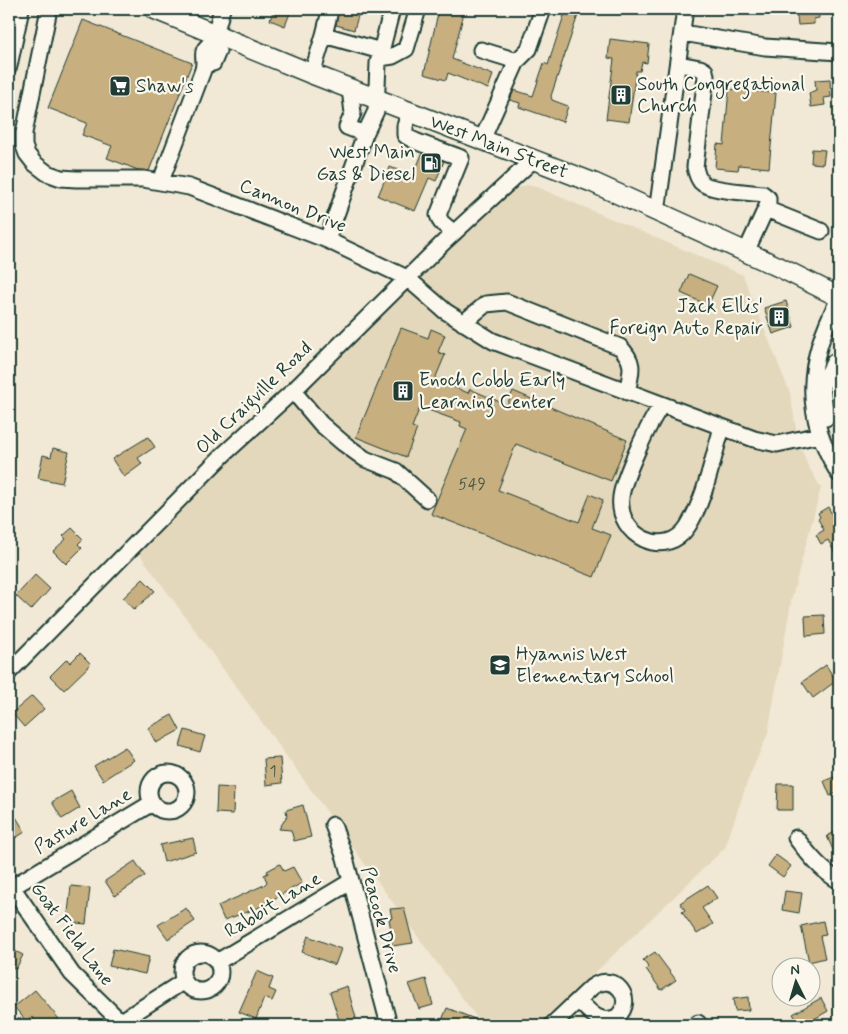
<svg xmlns="http://www.w3.org/2000/svg" width="848" height="1034" viewBox="0 0 848 1034" font-family="Mynerve,sans-serif">
	<style>
		.built { fill: #e4d8bc }
		.building { fill: #c7af7f; stroke: #1f3d34 }
		.lines { fill: none; stroke-linecap: round; stroke-linejoin: round }
		.minor-casing { stroke: #1f3d34; stroke-width: 19 }
		.major-casing { stroke: #1f3d34; stroke-width: 22 }
		.minor { stroke: #fbf7ec; stroke-width: 15 }
		.major { stroke: #fbf7ec; stroke-width: 19 }
		.labels { text-anchor: middle; dominant-baseline: central; stroke-width: 4.5; stroke-linejoin: round; paint-order: stroke }
		.number-label { font-size: 16px; fill: #495a47 }
		.poi-label { font-size: 19px; fill: #1f3d34; stroke: #fbf7ec; text-anchor: start }
		.street-label { font-size: 19px; fill: #1f3d34; stroke: #fbf7ec }
	</style>
	<rect width="100%" height="100%" fill="#f1e9d6"/>
	<filter id="ink" filterUnits="userSpaceOnUse"><feTurbulence type="fractalNoise" baseFrequency=".02" numOctaves="2"/><feDisplacementMap in="SourceGraphic" scale="10" xChannelSelector="R" yChannelSelector="G"/><feConvolveMatrix kernelMatrix="1 2 1 2 8 2 1 2 1" color-interpolation-filters="sRGB"/></filter>
	<g filter="url(#ink)">
		<path class="built" d="M527,185l10,2 206,88 47,118 8,46 9,25 14,24 -29,109 -24,136 -20,47 -23,68 -123,118 -65,59h-55l-344,-473 143,-144 223,-216z"/>
		<path class="building" d="M274,9l16,4 -5,13 -15,-6z
			M336,9h24l-6,21 -18,-5 2,-12z
			M439,9h26l-13,50 41,16 -5,14 -40,-16 -2,7 -22,-6z
			M566,9h14l-29,87 1,4 16,6 -5,16 -44,-15 1,-4 -10,-3 4,-10 19,6 11,-33 4,2z
			M796,9h22l1,9 -5,1v5l-16,1z
			M83,20l109,43 -43,108 -11,-1 -31,-12 5,-12 -30,-11 5,-12 -39,-15z
			M610,39l39,5 -2,19 -5,-1 -2,9h-4l-7,51 -23,-3 8,-60 -6,-1z
			M830,79l1,18 -7,1 1,7 -14,2 -2,-14 7,-3 -1,-10z
			M729,89l47,4 -7,75 -30,-3 -1,5 -23,-2 2,-24 7,1z
			M812,149l13,1 -2,14 -12,-1z
			M422,154l22,7 -8,20 -7,-3 -14,33 -37,-15 12,-29 23,9z
			M689,274l28,12 -9,19 -27,-12z
			M786,301l8,26 -21,7 -9,-26z
			M401,328l27,10 3,-9 14,6 -7,17 7,3 -10,24 33,14 2,-4 37,16 6,-14 114,49 -16,41 -95,-37 -18,46 81,32 11,-28 13,6 -11,28 19,7 -17,42 -163,-63 36,-85 -7,-3 1,-4 -41,-15 -8,20 5,2 -11,28 -50,-20z
			M839,372v26l-6,-3 -1,-7z
			M148,437l7,10 -17,11 4,6 -18,13 -12,-18z
			M53,448l16,4 -7,31 -24,-5 5,-23 8,2z
			M828,507l11,20v34l-11,-21 -7,4 -5,-9 8,-5 -6,-11 2,-2 -2,-4z
			M72,528l11,11 -5,5 4,4 -16,16 -13,-13 13,-12 -3,-3z
			M35,575l15,14 -19,21 -15,-14z
			M143,579l12,12 -21,19 -11,-12z
			M824,615l1,19 -19,2 -1,-20z
			M80,653l11,11 -27,26 -14,-14 17,-17 3,4z
			M826,665l10,16 -23,17 -11,-16z
			M32,696l12,13 -20,18 -12,-14z
			M172,715l8,15 -24,13 -8,-15z
			M185,730l20,6 -5,16 -20,-6z
			M125,747l9,13 -31,20 -9,-14z
			M280,758l2,25 -16,2 -2,-26z
			M839,775v17l-9,4 -6,-15z
			M778,784h15v26h-16z
			M217,787l17,1 -1,26 -17,-1z
			M71,791l9,17 -18,11 -10,-17z
			M303,805l8,32 -17,4 -3,-11 -12,-1 8,-13 -1,-6z
			M16,817l9,15 -16,10v-21z
			M839,830v34l-12,-28z
			M193,838l3,14 -32,10 -4,-17z
			M776,855l15,11 -8,11 -15,-11z
			M135,861l10,15 -30,20 -10,-15z
			M280,864l4,7 9,-4 9,16 -46,26 -32,11 -6,-14 46,-21 3,-3 -3,-7 4,-2 -1,-2z
			M708,885l9,13 -15,10 11,16 -16,10 -15,-22 3,-2 -5,-7z
			M71,886l19,2 -4,36 -19,-2z
			M785,891l17,2 -3,20 -17,-3z
			M186,908l9,13 -27,18 -10,-14z
			M404,908l9,35 -21,3 -3,-15 2,-1 -2,-11 3,-1 -2,-9z
			M823,921l3,14 -6,1 5,22 -16,4 -8,-36z
			M308,936l33,13 -6,16 -33,-13z
			M9,948l14,7 -7,14 -7,-3z
			M113,949l36,8 -4,17 -36,-8z
			M655,952l21,28 -15,10 -15,-21 2,-2 -5,-7z
			M257,971l16,7 -4,11 7,3 -4,9 -8,-3 -8,21 -17,-7z
			M426,979l7,26 -14,4 -10,-25z
			M347,986l9,32 -16,5 -10,-31z
			M35,990l24,29 -7,6h-13l-7,-8 -5,5 -13,-15z
			M748,997l1,13 -14,1 -2,-12z
			M821,998l7,13 -24,14h-4l-7,-11z
			M447,1008l43,17h-50z"/>
		<g class="lines">
			<g class="minor-casing">
				<path id="minor" d="M49,9l-25,124v13l3,8 7,9 13,10 14,5 15,1h67l46,8 138,53 80,38 38,33 48,30 261,98 23,5 43,-9
					M329,15l-5,20 57,16
					M683,33l82,14 74,5
					M481,50l36,11
					M380,58l13,-2 13,-7 12,-40
					M679,64l21,4 5,3 1,5 -11,91c1,5 2,10 6,15 8,9 49,10 62,12l5,4v6l-22,48
					M204,65l9,-2 5,-12 -5,-9 9,-33
					M9,66l12,-57
					M312,74l12,-39
					M350,89l3,24 -6,14 18,7
					M410,112l-5,14v9c5,6 45,18 56,23l-23,57 3,7 13,11
					M482,140l35,-79 12,-12 14,-40
					M161,181l42,-111c4,-14 -6,-18 10,-28
					M766,209l55,22
					M657,212l28,-203
					M327,240l38,-106 11,-23 2,-48 14,-54
					M839,299c-33,62 -37,114 0,175
					M463,323l23,-19 21,-2 113,45c16,16 11,25 7,45
					M293,391l28,33 22,19 22,16 31,12 31,28
					M661,406c-11,15 -38,72 -40,91 -5,39 45,64 67,29 18,-29 24,-66 34,-98
					M826,418l-4,-32 12,-24
					M9,672l215,-218 69,-63 151,-149 89,-82
					M149 792a19 19 0 1 1 38 0a19 19 0 1 1-38 0Z
					M333,825l12,33 44,167
					M796,838c13,17 25,32 43,43
					M12,887l60,87 52,51
					M9,889l143,-86
					M182 972a19 19 0 1 1 38 0a19 19 0 1 1-38 0Z
					M217,962l133,-80
					M120,1022l64,-41
					M552,1025l40,-38c22,-16 45,12 25,30 -18,8 -27,-5 -39,-17
					M698,1025v-2"/>
			</g>
			<g class="major-casing">
				<path id="major" d="M154,9l158,65 282,109 187,85 58,29"/>
			</g>
			<use href="#minor" class="minor"/>
			<use href="#major" class="major"/>
		</g>
	</g>
	<defs>
		<g id="supermarket-square" transform="scale(1.125)"><rect x="-9" y="-9" width="18" height="18" rx="4" fill="#1f3d34" stroke="#fbf7ec"/><path d="M-6-5.5h2.5l.6 2H6L4.5 2H-2.5L-4.4-4H-6ZM-1.5 3.2a1.3 1.3 0 1 0 .1 0ZM3 3.2a1.3 1.3 0 1 0 .1 0Z" fill="#fff"/></g>
		<g id="building-square" transform="scale(1.125)"><rect x="-9" y="-9" width="18" height="18" rx="4" fill="#1f3d34" stroke="#fbf7ec"/><path d="M-4-6H4V6H1V3H-1V6H-4ZM-2.5-4.3h1.7v1.8h-1.7ZM.8-4.3h1.7v1.8H.8ZM-2.5-1h1.7V.8h-1.7ZM.8-1h1.7V.8H.8Z" fill="#fff"/></g>
		<g id="fuel-square" transform="scale(1.125)"><rect x="-9" y="-9" width="18" height="18" rx="4" fill="#1f3d34" stroke="#fbf7ec"/><path d="M-5.5-6h7V0h2V4h1.3V-2.5L3-4.5l.8-.8L6-3V5H2.5V1h-1V6h-7ZM-4.2-4.7v3.2H.2V-4.7Z" fill="#fff"/></g>
		<g id="school-square" transform="scale(1.125)"><rect x="-9" y="-9" width="18" height="18" rx="4" fill="#1f3d34" stroke="#fbf7ec"/><path d="M0-5L7-2L0 1L-7-2ZM-4 1L0 2.5L4 1V4Q0 6-4 4Z" fill="#fff"/></g>
	</defs>
	<g fill-rule="evenodd">
		<use href="#supermarket-square" x="120" y="86"/>
		<use href="#building-square" x="621" y="95"/>
		<use href="#fuel-square" x="431" y="163"/>
		<use href="#building-square" x="779" y="317"/>
		<use href="#building-square" x="403" y="391"/>
		<use href="#school-square" x="500" y="665"/>
	</g>
	<g class="labels">
		<g class="number-label">
			<text x="472" y="484">549</text>
			<text x="273" y="771">1</text>
		</g>
		<g class="poi-label">
			<text x="637" y="84">South Congregational<tspan x="637" dy="22">Church</tspan></text>
			<text x="136" y="86">Shaw's</text>
			<text x="415" y="152" text-anchor="end">West Main<tspan x="415" dy="22">Gas &amp; Diesel</tspan></text>
			<text x="763" y="306" text-anchor="end">Jack Ellis'<tspan x="763" dy="22">Foreign Auto Repair</tspan></text>
			<text x="419" y="380">Enoch Cobb Early<tspan x="419" dy="22">Learning Center</tspan></text>
			<text x="516" y="654">Hyannis West<tspan x="516" dy="22">Elementary School</tspan></text>
		</g>
		<g class="street-label">
			<text transform="translate(499 147) rotate(21)">West Main Street</text>
			<text transform="translate(293 206) rotate(22)">Cannon Drive</text>
			<text transform="translate(254 398) rotate(-44)">Old Craigville Road</text>
			<text transform="translate(83 821) rotate(-31)">Pasture Lane</text>
			<text transform="translate(273 905) rotate(-31)">Rabbit Lane</text>
			<text transform="translate(381 920) rotate(75)">Peacock Drive</text>
			<text transform="translate(72 934) rotate(53)">Goat Field Lane</text>
		</g>
	</g>
	<rect width="848" height="1034" fill="none" stroke="#fbf7ec" stroke-width="30"/>
	<rect x="15" y="15" width="818" height="1004" fill="none" stroke="#1f3d34" stroke-width="2" filter="url(#ink)"/>
	<g transform="translate(796 982) rotate(355)"><circle r="24" fill="#fbf7ec" stroke="#a3ada2"/>
	<path d="M0-4L9 19L0 12L-9 19Z" fill="#1f3d34"/>
	<text y="-8" font-size="14" font-weight="bold" text-anchor="middle" fill="#1f3d34">N</text>
	</g>
</svg>
